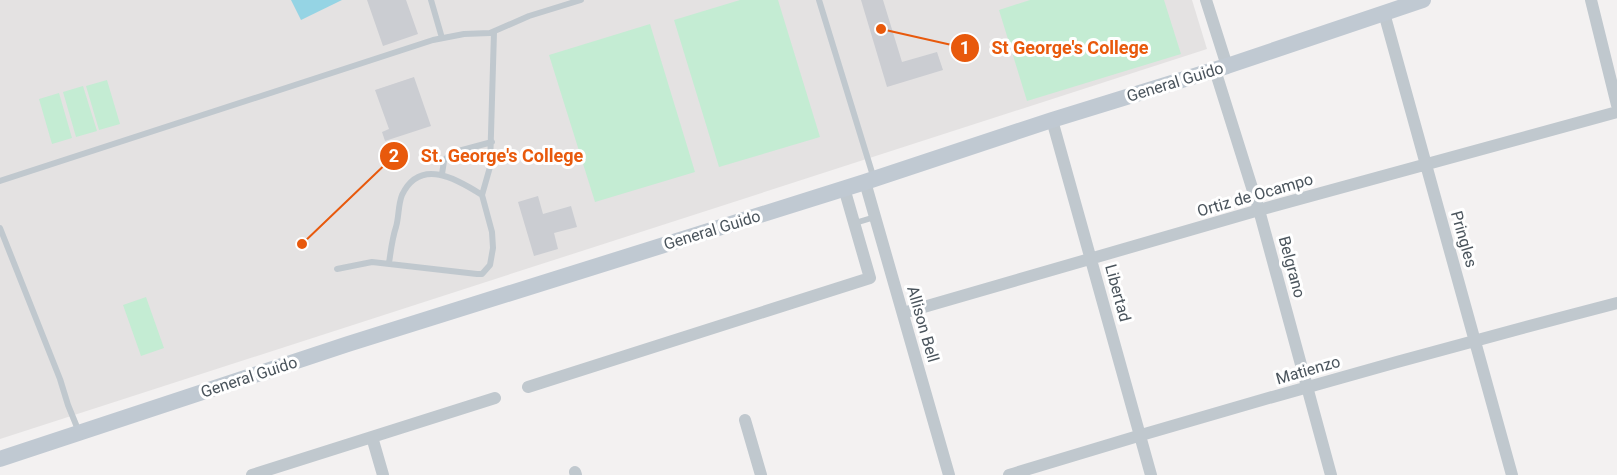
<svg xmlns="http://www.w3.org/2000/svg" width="1617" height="475" viewBox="0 0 1617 475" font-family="Roboto,sans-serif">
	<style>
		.education { fill: #e4e2e2 }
		.green { fill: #c4ecd3 }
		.water { fill: #95d4e4 }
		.building { fill: #cbcdd2 }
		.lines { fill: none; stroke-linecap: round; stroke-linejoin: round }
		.lane { stroke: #c0c8ce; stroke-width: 6 }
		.street { stroke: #c0c8ce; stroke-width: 12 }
		.secondary { stroke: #c0c9d2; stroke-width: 16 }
		.labels { text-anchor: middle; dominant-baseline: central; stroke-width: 6; stroke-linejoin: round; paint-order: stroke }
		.street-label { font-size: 16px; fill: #4a545c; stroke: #fff }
		.leader { fill: none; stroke: #e8590c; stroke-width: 2 }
		.callout-dot { fill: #e8590c; stroke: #fff; stroke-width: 2 }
		.mark-label { font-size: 18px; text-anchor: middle; font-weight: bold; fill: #fff }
		.callout-label { font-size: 18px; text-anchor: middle; font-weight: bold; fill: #e8590c; stroke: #fff; stroke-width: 6; stroke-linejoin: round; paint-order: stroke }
	</style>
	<rect width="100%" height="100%" fill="#f3f1f1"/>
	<path class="education" d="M0,0h1192l15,49 -1207,390z"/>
	<path class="green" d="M740,0h38l42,137 -101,30 -45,-147z
		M1030,0h134l17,54 -154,47 -28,-91z
		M650,24l45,148 -100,30 -46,-147z
		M107,80l13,44 -21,6 -13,-44z
		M83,86l14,45 -21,6 -13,-45z
		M59,93l13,45 -20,6 -13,-45z
		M146,297l18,51 -23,8 -18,-51z"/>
	<path class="water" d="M291,0h51l-41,20z"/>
	<path class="building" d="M367,0h39l12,34 -35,12z
		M861,0h22l19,62 35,-10 6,18 -56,17z
		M414,77l17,49 -46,15 -3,-9 7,-3 -14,-39z
		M538,196l5,18 28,-8 6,21 -23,6 4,16 -24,7 -16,-54z"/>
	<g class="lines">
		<path class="lane" d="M431,0l11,38
			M819,0l55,179
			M442,174l2,-13 7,-8 41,-11
			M0,181l433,-141 31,-6 26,-1 39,-17 52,-16
			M855,223l20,-6
			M0,228l60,151 8,26 11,27
			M389,263c2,-13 3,-24 7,-36 3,-10 2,-22 6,-32 18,-38 55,-16 80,0
			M337,269l35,-7 105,12h5l8,-9 3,-17 -1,-16 -10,-37 8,-28 4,-135"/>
		<path class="street" d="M1206,0l21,66
			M1591,0l26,105
			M1384,13l128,462
			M1215,70l44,140 72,265
			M1052,120l99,355
			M865,182l84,293
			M903,313l356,-103 358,-98
			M528,387l342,-109 -26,-90
			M745,420l16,55
			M372,437l11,38
			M575,472l1,3
			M252,475l243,-77
			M1009,475c202,-62 404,-119 608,-172"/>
		<path class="secondary" d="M0,459l348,-115 517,-162 187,-62 175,-54 196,-66"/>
	</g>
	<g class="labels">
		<g class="street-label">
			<text transform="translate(1175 82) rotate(-17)">General Guido</text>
			<text transform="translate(1255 195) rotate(-16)">Ortiz de Ocampo</text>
			<text transform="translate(712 230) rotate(-17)">General Guido</text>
			<text transform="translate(1464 239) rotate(74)">Pringles</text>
			<text transform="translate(1292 267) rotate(75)">Belgrano</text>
			<text transform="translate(1118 293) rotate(75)">Libertad</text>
			<text transform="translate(923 324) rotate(74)">Allison Bell</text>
			<text transform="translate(1308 370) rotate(-16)">Matienzo</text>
			<text transform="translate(249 377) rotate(-18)">General Guido</text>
		</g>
	</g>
	<path class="leader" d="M881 29L965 48M302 244L394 156"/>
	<g class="callout-dot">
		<circle cx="881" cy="29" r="6"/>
		<circle cx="302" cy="244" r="6"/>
		<circle cx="965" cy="48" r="15"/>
		<circle cx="394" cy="156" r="15"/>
	</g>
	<g class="mark-label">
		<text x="965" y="54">1</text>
		<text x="394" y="162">2</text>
	</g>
	<g class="callout-label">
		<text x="1070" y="54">St George's College</text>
		<text x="502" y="162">St. George's College</text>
	</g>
</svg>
